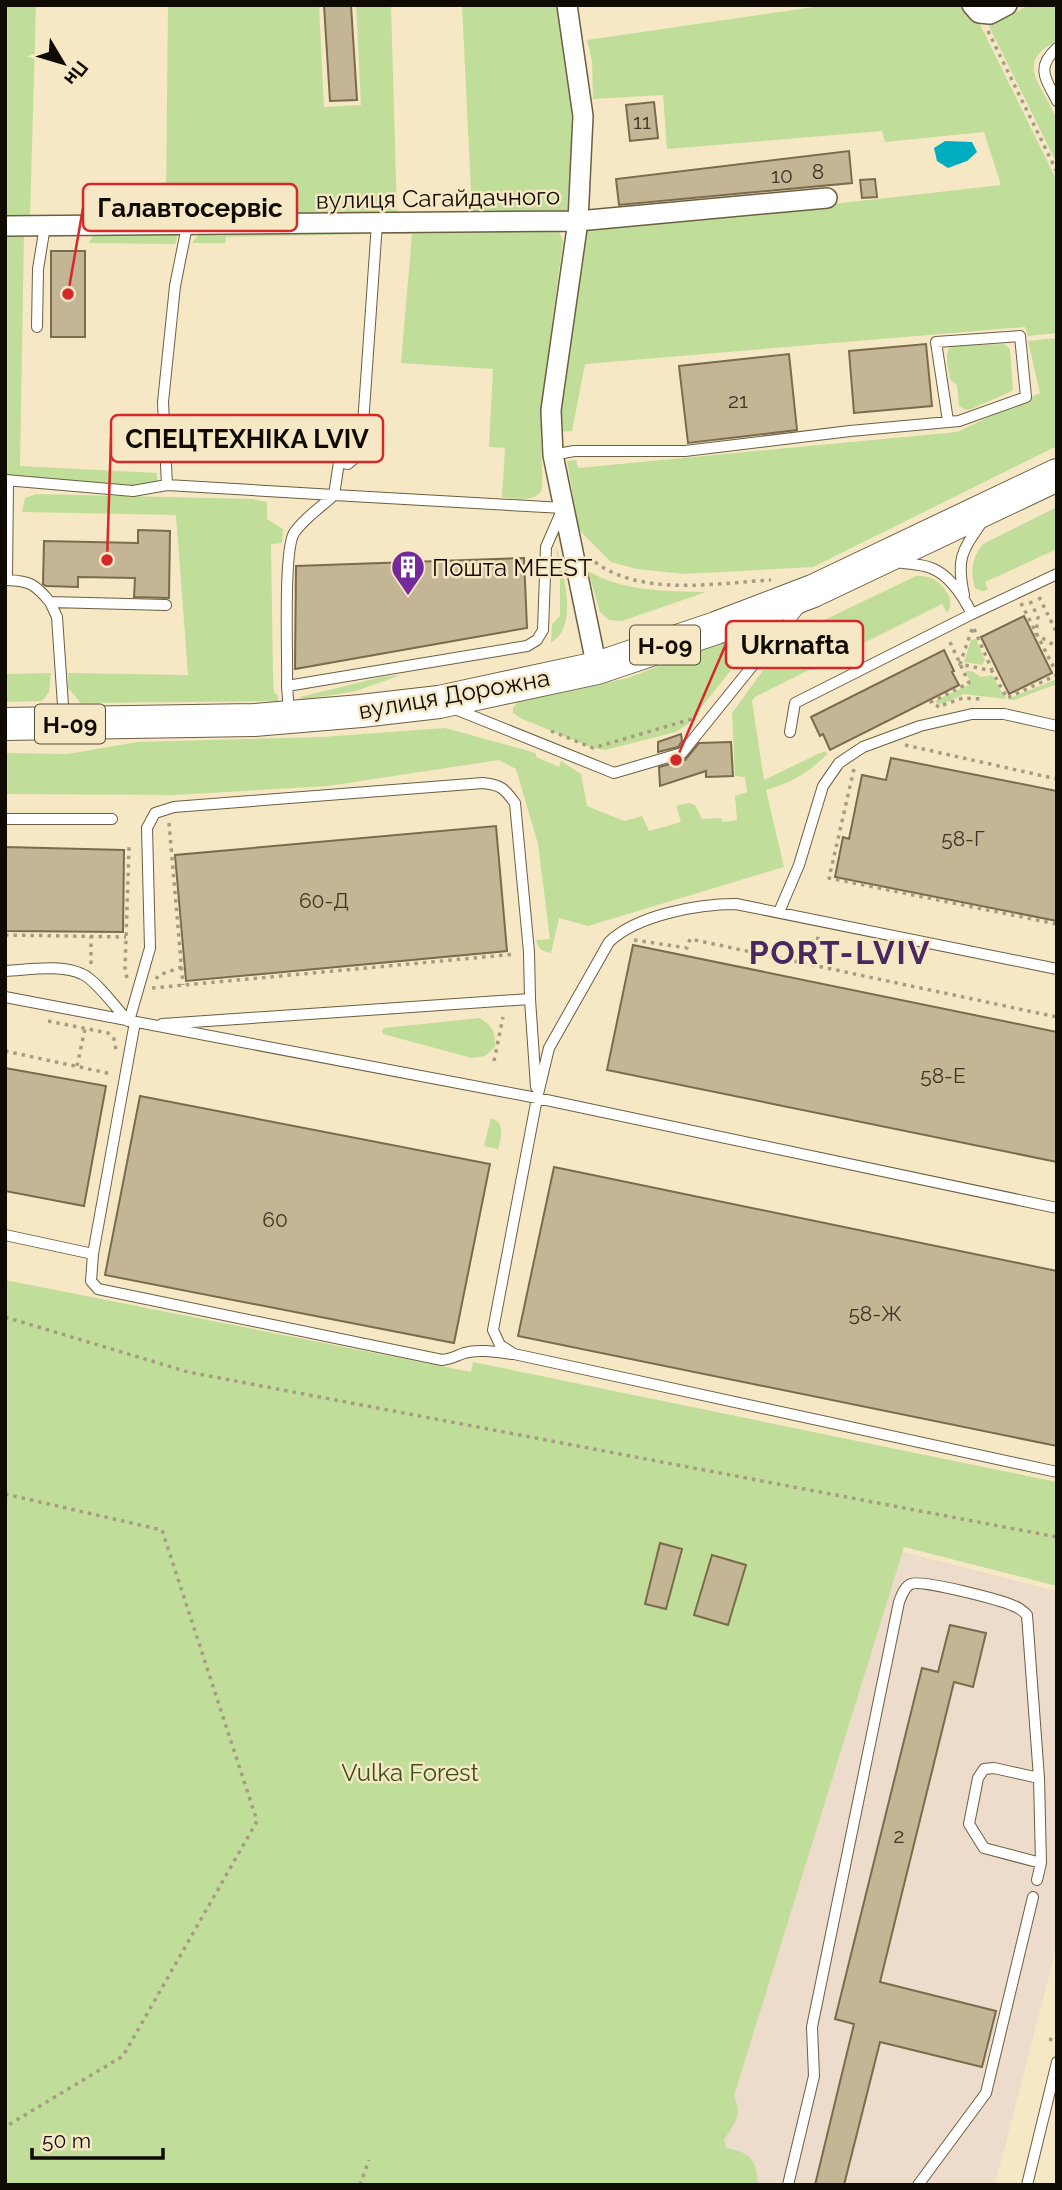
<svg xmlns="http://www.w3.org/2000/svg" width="1062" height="2190" viewBox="0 0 1062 2190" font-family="Raleway,sans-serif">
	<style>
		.education { fill: #eddccb }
		.green { fill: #c0dd9a }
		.water { fill: #00acc0 }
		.building { fill: #c4b594; stroke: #796b4c; stroke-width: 2 }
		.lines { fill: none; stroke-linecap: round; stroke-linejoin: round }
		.lane-casing { stroke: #6c5e40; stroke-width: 12 }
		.street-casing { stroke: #6c5e40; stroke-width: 22 }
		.primary-casing { stroke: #6c5e40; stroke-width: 34 }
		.path { stroke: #a79c82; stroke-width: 3.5; stroke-dasharray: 3.5 5; stroke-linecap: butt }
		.lane { stroke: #fff; stroke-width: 10 }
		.street { stroke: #fff; stroke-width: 19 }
		.primary { stroke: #fff; stroke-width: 32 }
		.labels { text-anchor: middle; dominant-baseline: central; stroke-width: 5; stroke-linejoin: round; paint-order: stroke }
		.number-label { font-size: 21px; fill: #3d3626 }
		.shield { fill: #f7e8c5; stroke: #554d3c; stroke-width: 2 }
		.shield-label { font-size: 23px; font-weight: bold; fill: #100b02 }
		.street-label { font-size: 24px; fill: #100b02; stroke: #f7e8c5 }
		.poi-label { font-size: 24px; fill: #100b02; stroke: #f7e8c5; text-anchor: start }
		.park-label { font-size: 24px; fill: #3a5014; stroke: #f7e8c5 }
		.district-label { font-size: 32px; font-weight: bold; letter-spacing: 2px; fill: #49275f; stroke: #f7e8c5 }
		.leader { fill: none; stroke: #d62828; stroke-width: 2.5 }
		.callout-dot { fill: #d62828; stroke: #f7e8c5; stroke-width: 2.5 }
		.callout { fill: #f7e8c5; stroke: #d62828; stroke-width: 2.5 }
		.callout-label { font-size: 26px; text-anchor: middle; font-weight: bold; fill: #100b02 }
	</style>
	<rect width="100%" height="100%" fill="#f7e8c5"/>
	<path class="education" d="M623,1481l434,110v354l-62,240h-561z"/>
	<path class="green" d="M5,5h31l-6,213h-25z
		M168,5h151l5,102 37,-2 -5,-100h35l6,208 -239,5 8,-18z
		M462,5h97l12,95 1,26 -4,83 -4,3h-92z
		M828,5h136l14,15 79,161v152l-29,3 -3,-9 -440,37 -13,67 -12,1 6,-71 19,-126 4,-10 253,-22 159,-18 -17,-53 -99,10 -3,-11 -215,18 -4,-54 -70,4 -1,-38 -5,-21z
		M1030,5h27v36c-46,22 -11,47 -1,78 4,13 1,32 1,45l-71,-144 7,-1 5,2z
		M552,228l7,4 4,9c-8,63 -18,127 -22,191 -1,11 3,54 0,59 -7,12 -27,7 -39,6l3,-49 -16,-1 4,-78 -92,-6 11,-129h-34l4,-4z
		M371,229l-5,5 -140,3 -1,6h-33l8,-10z
		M5,234h19l-4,232 137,7v10l-24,3 -128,-11z
		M94,234h84l-3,10 -86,-1z
		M1057,338v108l-244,121 -129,7 -47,-5 -26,-7 -32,-32 -12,-69 9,-1 2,8 379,-36 83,-39 -12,-52z
		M1004,344l6,5 3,40 -3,3 -41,18 -5,-1 -5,-3 -2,-21 -7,-6c-1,-11 -7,-24 1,-33z
		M36,494l217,5 14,3v17l16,10 -1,14 -11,1 2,133 1,16 4,2v6l-197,2 -13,-15v-15l120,2 -12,-160 -154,-3 3,-14z
		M1057,507v42l-72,33 3,8 -6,1 -7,-3c-5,-16 -3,-31 8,-44z
		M556,545c6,24 18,63 6,86 -2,5 -8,9 -11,12l1,-19 8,-8v-35z
		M588,571c37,21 77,20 118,21l-84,29 -13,-1 -9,-8z
		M916,576c4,0 8,0 12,1 14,4 29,23 19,36l-5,-9 -187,93 -3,4 12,79 54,-26 8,-3 1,3c-18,19 -37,29 -61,36l18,77 -196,59 -29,-8 -8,35c-9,-2 -13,-4 -15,-13l14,-1 -12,-95 -22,-75 -17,-9 -171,26 -154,9 -169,-1v-41l63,1 69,-12 185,-5 123,-9 91,25v4l23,10 2,-6 20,13 6,32 37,15 18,-5 7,15 32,-9 -5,-16 13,-3 6,2 7,14 19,-1 2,4 14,-2 -2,-24 12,-4 -2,-15 -10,-1 -3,-63 55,-75z
		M742,633l8,3 2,4 -1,5 -55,69 -8,10 -12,8 -71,18 -12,-2 -73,-30 -7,-5v-5l5,-6 110,-24z
		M976,639l9,21 -3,5 -18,-3 7,-22z
		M966,671h6l9,6 11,-2 14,24h2l49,-20v5l-43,16 -50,-6 -19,9 -8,1 -2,-3 36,-17z
		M51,673l-2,19 -7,9 -37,1v-28z
		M401,675l-45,16 -54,9 -2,-3 82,-20z
		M480,1018c12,8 16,14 15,29l-10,9 -13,2 -89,-24 -1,-3 2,-3z
		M491,1118c15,4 10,19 7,31l-14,-3z
		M5,1280l466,92 2,-10 584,120v104l-153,-39 -170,549c9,21 1,26 -10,44l2,8c25,4 30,12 32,35l2,2h-755z"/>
	<path class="water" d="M945,141l27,1 5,10 -10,9 -19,7 -11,-7 -3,-13z"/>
	<path class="building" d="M324,5h27l6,95 -27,1z
		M654,102l4,36 -28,3 -4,-36z
		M849,151l3,32 -233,22 -3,-26z
		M875,179l2,18 -15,1 -2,-18z
		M51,251h34v86h-34z
		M926,344l6,62 -78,7 -5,-62z
		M789,354l8,76 -109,13 -9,-77z
		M138,530l32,1 -1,67 -35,-1 1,-19 -57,-1v10l-32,-1 -3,-2 1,-43 94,2z
		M524,558l3,70 -232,41 1,-103z
		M1024,616l28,57 -43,21 -28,-57z
		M944,650l10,21 -2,1 7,13 -129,65 -7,-16 -3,2 -9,-19z
		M681,734l1,7 -4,6 -20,5v-10z
		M731,742l2,34 -27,1v-6l-46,15 -1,-19 26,-7 14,-17z
		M891,758l166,33v130l-222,-44 8,-40 6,2 13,-64 24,5z
		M496,826l11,125 -321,30 -11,-126z
		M5,847l119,3 -1,82 -118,-1z
		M633,945l424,87v130l-450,-92z
		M5,1068l101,18 -22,120 -79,-15z
		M140,1096l350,68 -36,179 -349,-68z
		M554,1167l503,104v175l-539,-110z
		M660,1543l22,6 -16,60 -21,-5z
		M712,1555l34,10 -18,60 -34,-10z
		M950,1625l36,8 -13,54 -19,-5 -74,300 116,29 -14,56 -102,-25 -36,143h-29l39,-161 -19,-5 87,-351 16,4z"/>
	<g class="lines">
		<g class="lane-casing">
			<path id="lane" d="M1057,48c-22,20 -11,31 0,53
				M37,327l1,-58 7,-43
				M553,455l21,-4h111l165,-20 109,-10 67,-24 -6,-61 -84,6 12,79
				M5,480l128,11 34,-6 167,10 5,-33 9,2 13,-11 16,-230
				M8,480l-1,100c23,1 28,4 43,22
				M167,485l-4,-83 12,-116 12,-60
				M897,562c11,2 24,2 34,6 19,7 32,28 41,46
				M964,595c-8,-37 -2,-44 18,-73
				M287,686c1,-28 -4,-134 7,-153 10,-15 26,-25 40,-38l229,13 -17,39 -3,83 -6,10 -10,6 -240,40 2,27
				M455,709l159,64 68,-20 118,-146
				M64,720l-7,-103 -7,-15 116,3
				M790,732l5,-29 177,-89 85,-40
				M5,819h107
				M779,912l20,-47 24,-79 16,-23 24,-16 57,-21 52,-12h32l53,12
				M1057,969l-321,-65c-38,0 -99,11 -127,38l-60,106 -12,50 -44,232 7,15 14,9 543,118
				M5,971c24,-1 55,-7 77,3 13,5 35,35 46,47
				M5,997l532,101 520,110
				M129,1021l21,-73 -3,-120 8,-15 19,-6 309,-24c18,2 21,5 32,20l14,149 1,47 6,88
				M135,1022l-42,232 -2,27 7,8 344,71c9,-1 14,-4 22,-7 15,-4 32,-1 48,1
				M162,1024l368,-25
				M5,1235l88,19
				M1039,1778l-45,-10 -10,1 -6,9 -9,46 15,24 57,15
				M788,2185l26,-109 -2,-49 87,-425c3,-7 5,-15 12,-18 10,-5 90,16 103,22 6,2 9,5 13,9l12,163 2,85 -4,17
				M918,2185l68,-92 47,-196
				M1027,2185l30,-123"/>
		</g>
		<g class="street-casing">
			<path id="street" d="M567,5l16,111 -5,105 -27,189 2,45 44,213
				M972,5l7,8 11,1 17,-9
				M5,226l573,-5 249,-23"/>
		</g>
		<g class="primary-casing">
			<path id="primary" d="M5,724l249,-4 107,-9 78,-9 158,-34 119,-40 97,-37 244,-116"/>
		</g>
		<path class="path" d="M988,31l69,141
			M595,562c46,35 122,21 176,18
			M1039,597l18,36
			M1030,601l8,16 -2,17 21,13
			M1021,603l34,67
			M972,629l-12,35 32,7 15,27 50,-23
			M974,629l18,41
			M943,705l20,-7 20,1
			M939,707l-8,-5 38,-19 -20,-43
			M551,731l42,17 99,-29
			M905,745l152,34
			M854,769l-25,109 228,46
			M169,823l14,162
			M5,935l121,2
			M634,940l53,8 3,-9 367,78
			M91,964v-28
			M812,965l7,-32
			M127,978l-2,-8 4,-123
			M156,979l3,-4 23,-8
			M152,988l364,-34
			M48,1021l60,12 6,6 2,11
			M5,1051l107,23
			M494,1061l9,-44
			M77,1066l8,-37
			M5,1317l183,55 869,165
			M5,1494l157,36 95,291 -134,235 -118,71
			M1049,2039l8,2
			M360,2185l9,-25"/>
		<use href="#lane" class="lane"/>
		<use href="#street" class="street"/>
		<use href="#primary" class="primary"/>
	</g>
	<defs>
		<g id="building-pin" transform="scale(1.75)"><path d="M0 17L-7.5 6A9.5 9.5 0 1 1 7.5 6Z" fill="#742a9d" stroke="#f7e8c5"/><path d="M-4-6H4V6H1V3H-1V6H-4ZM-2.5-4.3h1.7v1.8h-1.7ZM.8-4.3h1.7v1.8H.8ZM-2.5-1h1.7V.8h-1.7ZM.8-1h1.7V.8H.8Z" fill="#fff"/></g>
	</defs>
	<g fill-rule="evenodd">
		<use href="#building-pin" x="408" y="567"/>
	</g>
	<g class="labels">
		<g class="number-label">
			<text x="642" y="121">11</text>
			<text x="818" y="171">8</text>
			<text x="782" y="175">10</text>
			<text x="738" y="400">21</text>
			<text x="963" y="838">58-Г</text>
			<text x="324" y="900">60-Д</text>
			<text x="943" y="1075">58-Е</text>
			<text x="275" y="1219">60</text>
			<text x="875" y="1313">58-Ж</text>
			<text x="899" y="1835">2</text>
		</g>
		<g class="shield">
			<rect x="630" y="625.5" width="70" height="39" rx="5"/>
			<rect x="35" y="704.5" width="70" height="39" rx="5"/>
		</g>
		<g class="shield-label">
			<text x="665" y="645">Н-09</text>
			<text x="70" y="724">Н-09</text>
		</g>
		<g class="street-label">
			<text transform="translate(438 198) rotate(-1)">вулиця Сагайдачного</text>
			<text transform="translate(454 694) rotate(-10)">вулиця Дорожна</text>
		</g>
		<g class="poi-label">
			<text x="432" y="567">Пошта MEEST</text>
		</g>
		<g class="park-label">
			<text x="410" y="1772">Vulka Forest</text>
		</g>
		<g class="district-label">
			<text x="840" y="952">PORT-LVIV</text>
		</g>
	</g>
	<path class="leader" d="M68 294L83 208M107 560L111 438M676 760L726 644"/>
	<g class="callout-dot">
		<circle cx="68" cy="294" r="7"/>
		<circle cx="107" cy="560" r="7"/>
		<circle cx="676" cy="760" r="7"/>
	</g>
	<g class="callout">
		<rect x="83" y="184" width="214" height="47" rx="7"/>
		<rect x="111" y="415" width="272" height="47" rx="7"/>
		<rect x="726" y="621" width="137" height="47" rx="7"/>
	</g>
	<g class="callout-label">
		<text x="190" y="217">Галавтосервіс</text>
		<text x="247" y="448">СПЕЦТЕХНІКА LVIV</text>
		<text x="795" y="654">Ukrnafta</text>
	</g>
	<rect width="1062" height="2190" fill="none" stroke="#100b02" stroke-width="14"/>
	<g transform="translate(63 63) rotate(128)" stroke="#f7e8c5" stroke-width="5" paint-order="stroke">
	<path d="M0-5L12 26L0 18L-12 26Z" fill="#100b02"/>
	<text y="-10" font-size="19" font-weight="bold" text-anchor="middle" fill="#100b02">Пн</text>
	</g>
	<path d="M32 2148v10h131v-10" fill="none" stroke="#100b02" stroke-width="3.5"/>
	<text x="42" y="2148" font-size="21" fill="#100b02" stroke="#f7e8c5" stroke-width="5" paint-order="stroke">50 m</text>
</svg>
